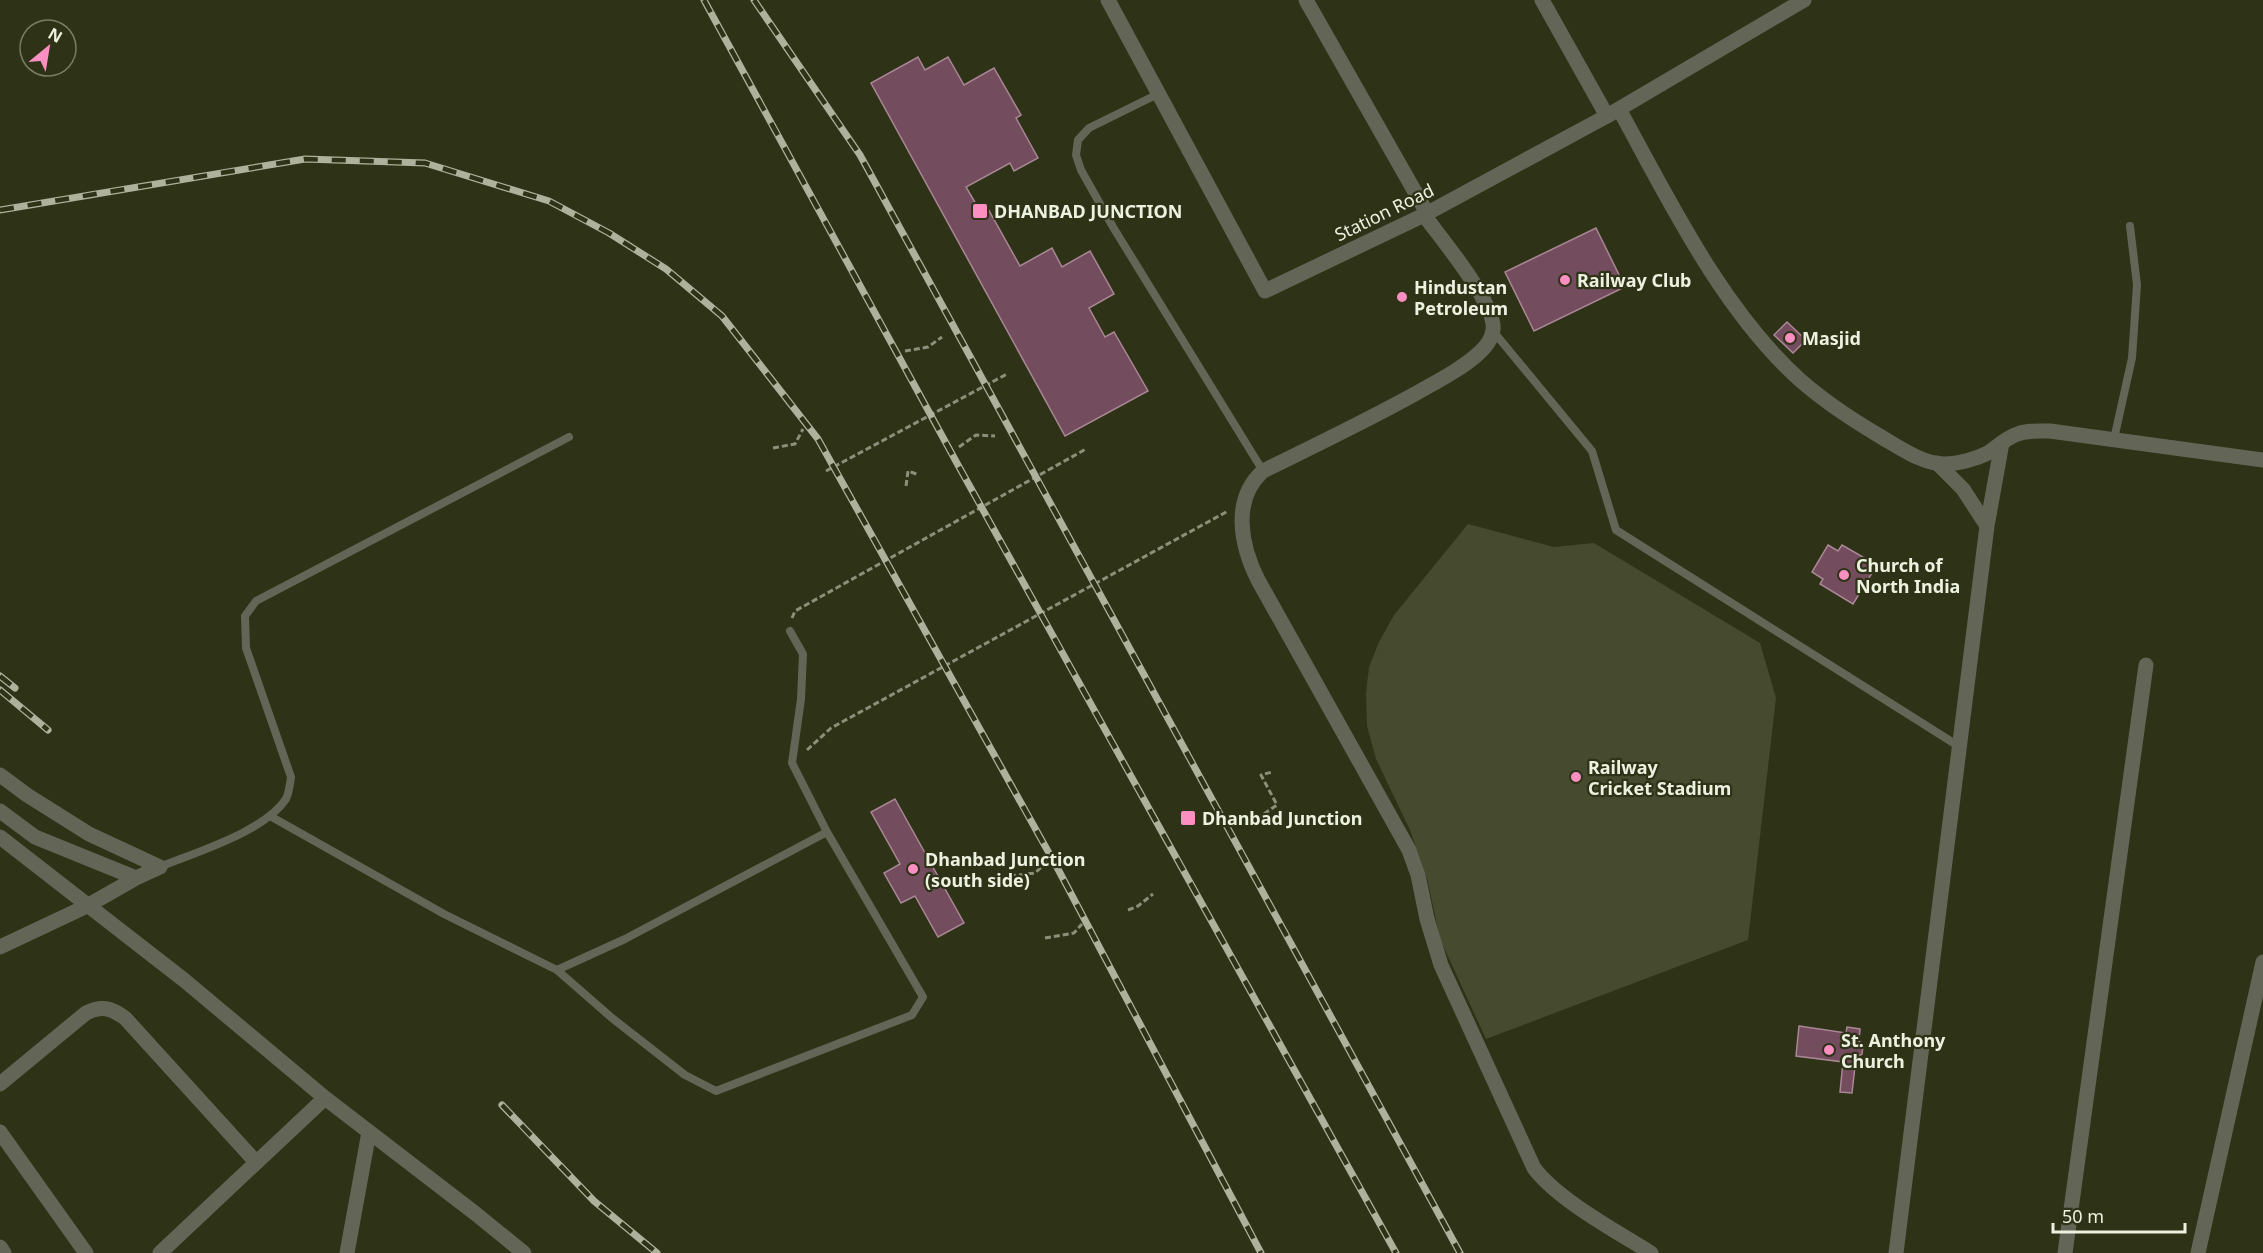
<svg xmlns="http://www.w3.org/2000/svg" width="2263" height="1253" viewBox="0 0 2263 1253" font-family="'Noto Sans',sans-serif">
	<style>
		.green { fill: #464a2f }
		.building { fill: #734c5e; stroke: #a98795; stroke-width: 1.5 }
		.lines { fill: none; stroke-linecap: round; stroke-linejoin: round }
		.path { stroke: #8c907a; stroke-width: 3; stroke-dasharray: 6 3; stroke-linecap: butt }
		.service { stroke: #636656; stroke-width: 8 }
		.minor { stroke: #636656; stroke-width: 15 }
		.tertiary { stroke: #636656; stroke-width: 15 }
		.rail-casing { stroke: #aeb29d; stroke-width: 7 }
		.rail { stroke: #2e3216; stroke-width: 4.5; stroke-dasharray: 14; stroke-linecap: butt }
		.poi-dot { fill: #fc8fc2; stroke: #2e3216; stroke-width: 2 }
		.labels { text-anchor: middle; dominant-baseline: central; stroke-width: 4.5; stroke-linejoin: round; paint-order: stroke }
		.poi-label { font-size: 18px; font-weight: bold; fill: #edf1e0; stroke: #2e3216; text-anchor: start }
		.street-label { font-size: 18px; fill: #edf1e0; stroke: #2e3216 }
	</style>
	<rect width="100%" height="100%" fill="#2e3216"/>
	<path class="green" d="M1468,524l86,23 40,-4 166,100 16,55 -28,242 -262,99 -46,-100 -13,-61 -17,-48 -34,-71 -9,-33 -1,-33 3,-26 10,-25 15,-27z"/>
	<path class="building" d="M918,57l7,13 23,-13 16,28 30,-17 27,47 -5,3 22,40 -24,13 -4,-8 -44,24 14,24 7,-4 33,59 32,-18 10,19 28,-16 24,43 -25,14 16,29 9,-5 34,59 -83,45 -194,-353z
		M1596,228l29,59 -91,44 -29,-59z
		M1787,322l19,18 -13,13 -19,-18z
		M1828,545l10,6 4,-6 35,20 -24,39 -33,-20 3,-5 -11,-7z
		M895,799l69,124 -26,14 -23,-41 -14,7 -17,-30 16,-9 -29,-52z
		M1799,1026l47,7 1,-6 13,2 -1,12 4,4 -1,9 -6,4 -4,35 -12,-1 3,-30 -47,-6z"/>
	<g class="lines">
		<path class="path" d="M905,351l23,-4 14,-10
			M959,447l17,-12 19,1
			M773,448l22,-4 8,-15
			M826,471l181,-97
			M906,486l2,-15 11,4
			M792,618l3,-7 291,-162
			M807,750l24,-22 397,-217
			M1249,824l28,-19 -16,-30 11,-3
			M1010,876l25,-3 13,-12
			M1128,910l10,-4 15,-12
			M1045,938l29,-5 8,-9"/>
		<path class="service" d="M1160,93l-71,35 -11,12 -2,15 5,15 32,57 150,244
			M1493,331l99,120 24,79 344,217
			M2114,439l18,-81 5,-73 -7,-59
			M790,631l13,23 -2,45 -9,64 35,69
			M270,816l174,98 113,56 55,48 73,57 31,16 196,-76 11,-18 -96,-165 -202,107 -68,31
			M160,867c36,-15 104,-35 126,-68 3,-6 4,-15 5,-22l-45,-129 -1,-32 11,-15 313,-164"/>
		<path class="minor" d="M1306,0l121,213
			M1542,0l65,116
			M1424,215c16,22 73,90 69,115 -1,9 -8,18 -14,23 -17,16 -45,30 -66,42 -49,27 -99,51 -150,76 -32,29 -22,75 -5,109l151,270 9,25 9,44 14,46 93,203c24,32 82,63 117,85
			M1937,463l26,26 24,37 15,-83
			M0,775l27,20 62,39 71,33
			M0,811l35,26 101,41
			M0,837l184,143 141,118 -165,155
			M0,947l87,-41 49,-28 24,-11
			M0,1084l86,-71c16,-8 25,-5 39,5l130,143
			M325,1098l151,116 48,39
			M0,1132l86,121
			M0,1247l4,6
			M347,1253l22,-121
			M1896,1253l91,-727
			M2065,1253l81,-588
			M2198,1253l65,-291"/>
		<path class="tertiary" d="M1108,0l157,291 159,-76 183,-99 197,-116
			M1619,109c50,91 103,201 181,271 24,21 51,39 78,55 19,11 44,29 66,29 14,0 32,-5 44,-11 9,-6 17,-14 27,-18 11,-5 23,-4 35,-4l213,29"/>
		<g class="rail-casing">
			<path id="rail" d="M704,0l254,465 438,788
				M754,0l106,155 600,1098
				M0,210l305,-51 120,4 124,38 60,32 57,36 56,47 96,123 241,432 202,382
				M0,676l15,12
				M0,690l48,40
				M502,1105l92,96 63,52"/>
		</g>
		<use href="#rail" class="rail"/>
	</g>
	<g class="poi-dot">
		<rect x="972" y="203" width="16" height="16" rx="3"/>
		<circle cx="1565" cy="280" r="6"/>
		<circle cx="1402" cy="297" r="6"/>
		<circle cx="1790" cy="338" r="6"/>
		<circle cx="1844" cy="575" r="6"/>
		<circle cx="1576" cy="777" r="6"/>
		<rect x="1180" y="810" width="16" height="16" rx="3"/>
		<circle cx="913" cy="869" r="6"/>
		<circle cx="1829" cy="1050" r="6"/>
	</g>
	<g class="labels">
		<g class="poi-label">
			<text x="994" y="211">DHANBAD JUNCTION</text>
			<text x="1577" y="280">Railway Club</text>
			<text x="1414" y="287">Hindustan<tspan x="1414" dy="21">Petroleum</tspan></text>
			<text x="1802" y="338">Masjid</text>
			<text x="1856" y="565">Church of<tspan x="1856" dy="21">North India</tspan></text>
			<text x="1588" y="767">Railway<tspan x="1588" dy="21">Cricket Stadium</tspan></text>
			<text x="1202" y="818">Dhanbad Junction</text>
			<text x="925" y="859">Dhanbad Junction<tspan x="925" dy="21">(south side)</tspan></text>
			<text x="1841" y="1040">St. Anthony<tspan x="1841" dy="21">Church</tspan></text>
		</g>
		<g class="street-label">
			<text transform="translate(1384 212) rotate(-26)">Station Road</text>
		</g>
	</g>
	<g transform="translate(48 48) rotate(30)"><circle r="28" fill="#2e3216" stroke="#7a7e67" stroke-width="1.5"/>
	<path d="M0-4.5L10 22L0 15L-10 22Z" fill="#fc8fc2"/>
	<text y="-9" font-size="16" font-weight="bold" text-anchor="middle" fill="#edf1e0">N</text>
	</g>
	<path d="M2053 1223v9h132v-9" fill="none" stroke="#edf1e0" stroke-width="3"/>
	<text x="2062" y="1223" font-size="18" fill="#edf1e0" stroke="#2e3216" stroke-width="4.5" paint-order="stroke">50 m</text>
</svg>
